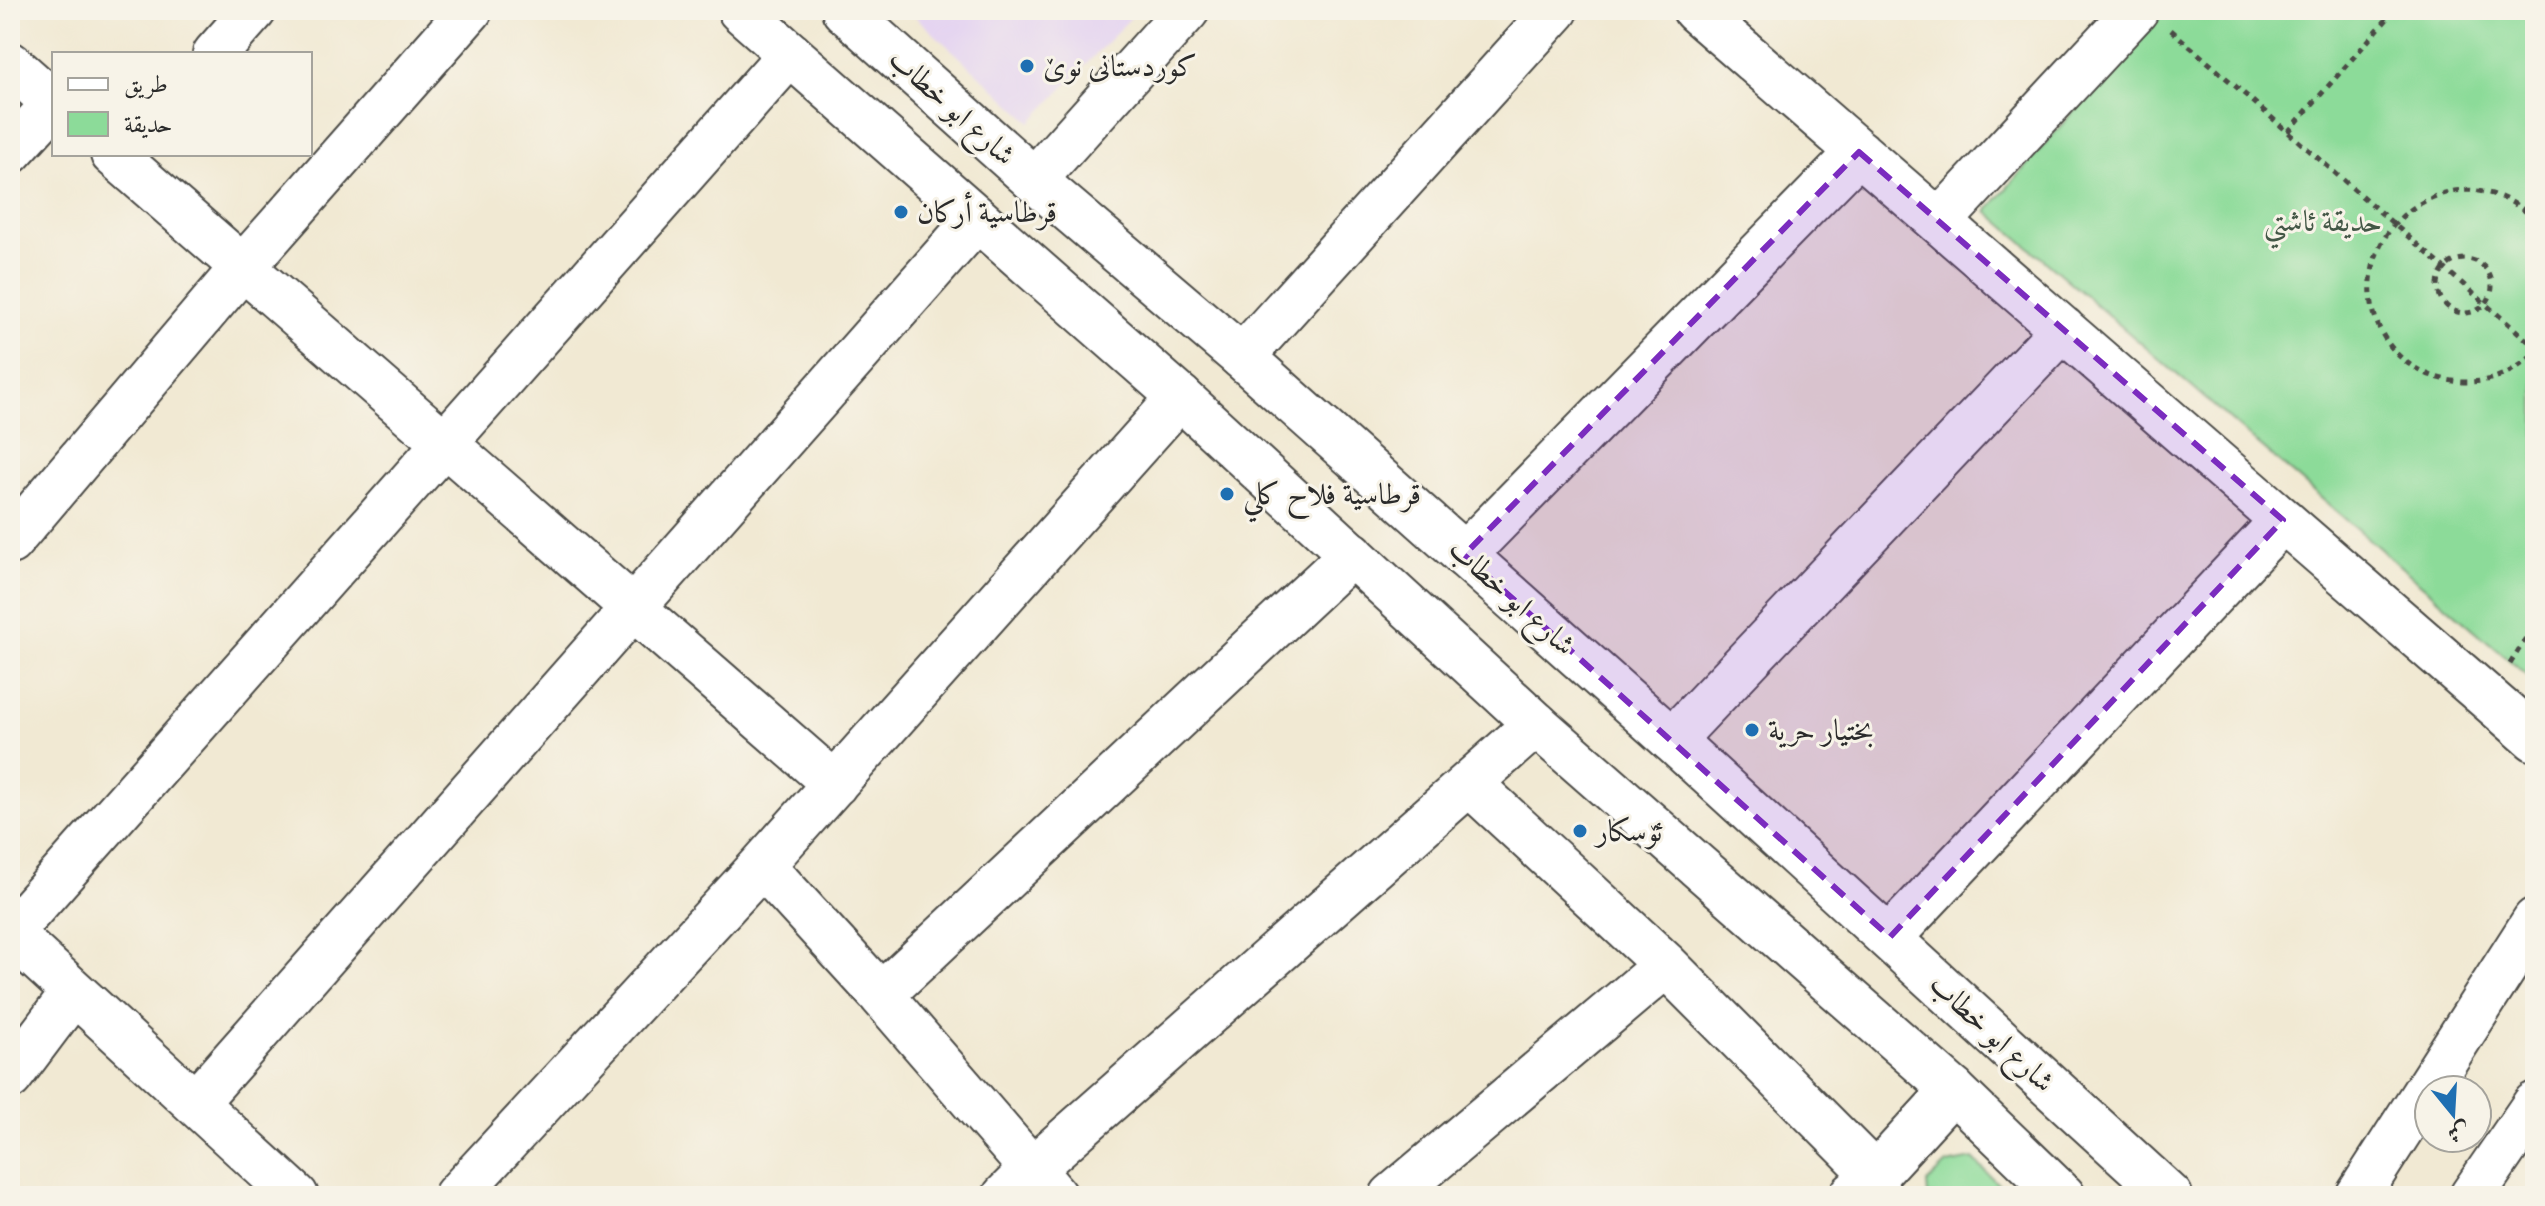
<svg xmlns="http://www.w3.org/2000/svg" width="2545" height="1206" viewBox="0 0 2545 1206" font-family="'IM FELL Double Pica',Amiri,serif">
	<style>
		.built { fill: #e4d3f1 }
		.green { fill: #8cdb99; stroke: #5c8362; stroke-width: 2 }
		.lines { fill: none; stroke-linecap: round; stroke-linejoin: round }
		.minor-casing { stroke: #494844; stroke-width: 48 }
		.secondary-casing { stroke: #494844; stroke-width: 48 }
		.path { stroke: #494844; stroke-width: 5; stroke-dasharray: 6 6; stroke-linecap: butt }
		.minor { stroke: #fff; stroke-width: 44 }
		.secondary { stroke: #fff; stroke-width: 44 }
		.marked { fill: #7b2cbf; fill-opacity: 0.2; stroke: #7b2cbf; stroke-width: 6; stroke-dasharray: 16 10; stroke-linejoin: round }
		.poi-dot { fill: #1f6fb2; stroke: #f7f3e8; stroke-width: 3 }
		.labels { text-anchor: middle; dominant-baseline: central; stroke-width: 6; stroke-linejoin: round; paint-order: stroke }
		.poi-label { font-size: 30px; fill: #2b2b2b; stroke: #f7f3e8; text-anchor: start }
		.street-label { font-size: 30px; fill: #2b2b2b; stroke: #f7f3e8 }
		.park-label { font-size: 30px; fill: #435746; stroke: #f7f3e8 }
	</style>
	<rect width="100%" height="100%" fill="#f7f3e8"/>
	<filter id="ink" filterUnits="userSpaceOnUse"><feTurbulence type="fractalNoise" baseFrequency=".0125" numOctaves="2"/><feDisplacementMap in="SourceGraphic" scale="16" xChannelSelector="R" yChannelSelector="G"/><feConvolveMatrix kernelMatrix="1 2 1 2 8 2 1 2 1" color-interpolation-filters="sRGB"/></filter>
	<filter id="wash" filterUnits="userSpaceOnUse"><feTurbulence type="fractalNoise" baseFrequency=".006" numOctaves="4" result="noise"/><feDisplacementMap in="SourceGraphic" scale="32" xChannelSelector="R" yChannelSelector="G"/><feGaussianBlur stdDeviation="1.8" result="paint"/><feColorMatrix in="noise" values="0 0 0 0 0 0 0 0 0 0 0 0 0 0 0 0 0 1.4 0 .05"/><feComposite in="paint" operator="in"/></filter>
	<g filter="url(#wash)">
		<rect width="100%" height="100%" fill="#f1e9d3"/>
		<path class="built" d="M908,10h230l-107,112z"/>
		<path class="green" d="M2161,10h374v672l-548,-471z
			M1973,1159l37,37h-82l-1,-13 20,-19z"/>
	</g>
	<g filter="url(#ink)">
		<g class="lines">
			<g class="minor-casing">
				<path id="minor" d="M1695,10l840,729
					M215,54l39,-44
					M10,64l44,39
					M10,152l44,-48
					M113,154l722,630
					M1034,180l153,-170
					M1939,222l197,-212
					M1242,357l314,-347
					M10,542l233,-275 227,-257
					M1464,555l395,-403
					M1672,740l391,-411
					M1470,784l196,181 209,210 2,21
					M762,865l119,130 174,201
					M10,933l780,-879
					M10,933l286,263
					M1890,937l393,-417
					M881,995l471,-441
					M10,1077l64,-85
					M195,1103l782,-884
					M1852,1195l23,-20 78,-85
					M456,1196l306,-331 418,-468
					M1005,1196l26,-26 505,-446
					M1392,1196l274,-231"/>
			</g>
			<g class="secondary-casing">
				<path id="secondary" d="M740,10l440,387 356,327 417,366 110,106
					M844,10l190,170 208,177 430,383 498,456
					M2358,1196l177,-276
					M2472,1196l63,-92"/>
			</g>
			<path class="path" d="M2171,30l364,317
				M2288,132l107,-122
				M2535,220c-22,-23 -59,-36 -90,-27 -108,32 -95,182 18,189 28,1 52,-10 72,-29
				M2438 286a27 27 0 1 1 54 0a27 27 0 1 1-54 0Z
				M2510,664l25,-41"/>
			<use href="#minor" class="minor"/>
			<use href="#secondary" class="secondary"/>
		</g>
	</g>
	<path class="marked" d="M1859,152l424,368 -393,417 -426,-382z"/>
	<g class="poi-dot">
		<circle cx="1027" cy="66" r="8"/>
		<circle cx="901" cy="212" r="8"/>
		<circle cx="1227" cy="494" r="8"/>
		<circle cx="1752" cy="730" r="8"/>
		<circle cx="1580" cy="831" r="8"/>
	</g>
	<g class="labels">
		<g class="poi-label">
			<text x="1043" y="66">کوردستانی نوێ</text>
			<text x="917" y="212">قرطاسية أركان</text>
			<text x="1243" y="494">قرطاسية فلاح كلي</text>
			<text x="1768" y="730">بختيار حرية</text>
			<text x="1596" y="831">ئۆسکار</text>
		</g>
		<g class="street-label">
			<text transform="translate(952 107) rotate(42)">شارع ابو خطاب</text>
			<text transform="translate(1512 597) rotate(42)">شارع ابو خطاب</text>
			<text transform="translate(1992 1033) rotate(43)">شارع ابو خطاب</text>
		</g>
		<g class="park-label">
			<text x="2323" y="221">حديقة ئاشتي</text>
		</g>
	</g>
	<rect width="2545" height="1206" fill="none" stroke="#f7f3e8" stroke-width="40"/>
	<rect x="52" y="52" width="260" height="104" fill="#f7f3e8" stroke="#a5a39c" stroke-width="2"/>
	<rect x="68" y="78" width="40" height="12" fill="#ffffff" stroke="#a5a39c" stroke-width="2"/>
	<text x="124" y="92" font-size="24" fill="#2b2b2b">طريق</text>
	<rect x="68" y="112" width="40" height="24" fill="#8cdb99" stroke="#a5a39c" stroke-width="2"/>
	<text x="124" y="132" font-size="24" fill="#2b2b2b">حديقة</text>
	<g transform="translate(2453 1114) rotate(162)"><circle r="38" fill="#f7f3e8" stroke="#a5a39c" stroke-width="2"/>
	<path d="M0-6L14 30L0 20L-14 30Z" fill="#1f6fb2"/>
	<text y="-12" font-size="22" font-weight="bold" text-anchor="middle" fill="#2b2b2b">ش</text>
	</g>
</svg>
